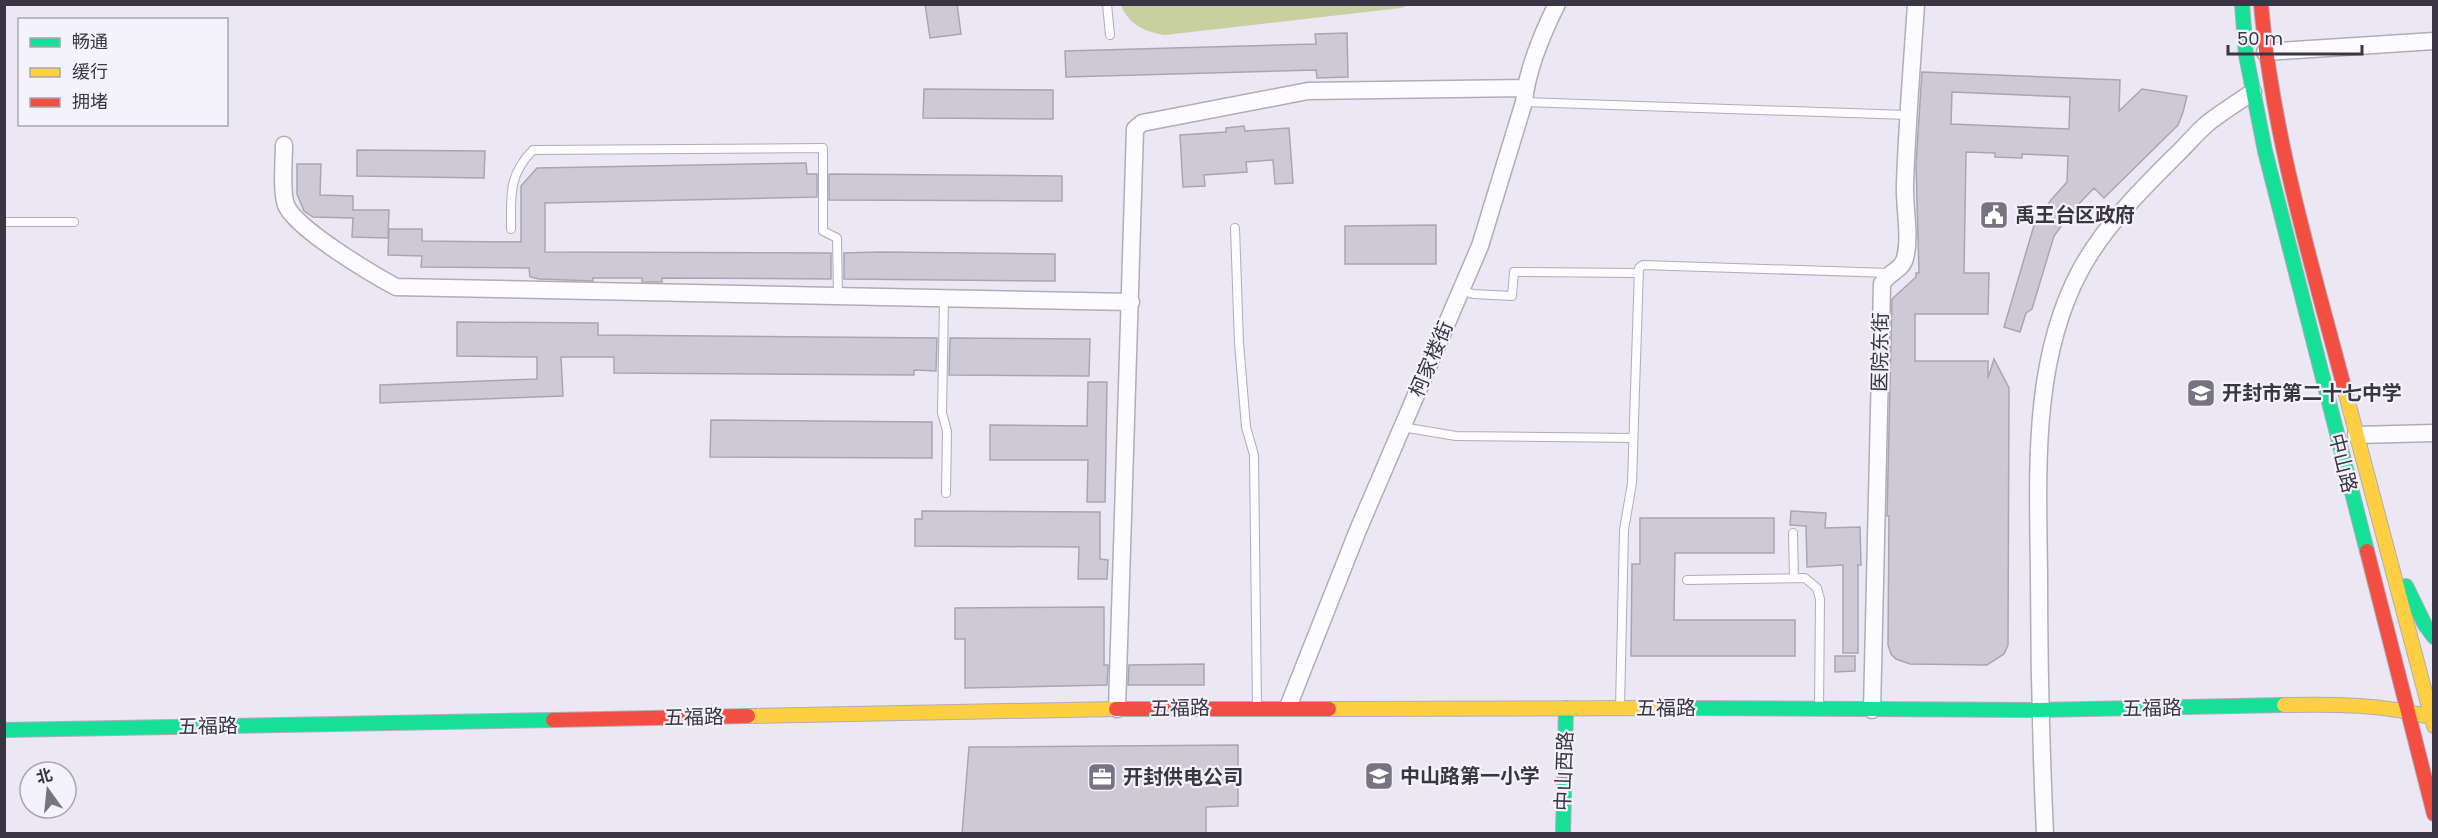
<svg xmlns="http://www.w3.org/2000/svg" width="2438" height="838" viewBox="0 0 2438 838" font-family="Poppins,'Noto Sans SC',sans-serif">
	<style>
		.green { fill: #c7d09e }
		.building { fill: #cdc9d6; stroke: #a9a5b1; stroke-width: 1.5; fill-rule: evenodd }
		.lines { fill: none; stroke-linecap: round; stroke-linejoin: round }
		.lane-casing { stroke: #b0acb9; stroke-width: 10 }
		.street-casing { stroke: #b0acb9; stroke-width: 19 }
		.fast-casing { stroke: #b0acb9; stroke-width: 16 }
		.slow-casing { stroke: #b0acb9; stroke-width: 16 }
		.jam-casing { stroke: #b0acb9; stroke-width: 16 }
		.lane { stroke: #fcfbfd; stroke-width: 8 }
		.street { stroke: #fcfbfd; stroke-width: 16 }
		.fast { stroke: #16e098; stroke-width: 14 }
		.slow { stroke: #ffcf43; stroke-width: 14 }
		.jam { stroke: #f24e42; stroke-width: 14 }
		.labels { text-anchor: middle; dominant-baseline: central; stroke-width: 4.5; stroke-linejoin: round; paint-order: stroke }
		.poi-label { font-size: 20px; font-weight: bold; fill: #3a3545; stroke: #f4f2fa; text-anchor: start }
		.street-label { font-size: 20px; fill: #3a3545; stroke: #f4f2fa }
	</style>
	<rect width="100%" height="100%" fill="#ebe7f4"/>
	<path class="green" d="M1121,5h288l-8,3 -236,27c-20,-3 -36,-10 -44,-30z"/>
	<path class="building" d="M925,4h32l4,30 -31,4z
		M1347,33l1,44 -31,1 -1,-8 -250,7 -1,-26 251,-7 -1,-10z
		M1922,72l198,8 -1,31 23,-22 45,7 -4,16 -5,13 -74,73 -10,-10 -22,23 -18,25 -22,73 -6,4 -6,19 -16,-5 31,-105 16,-22 16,-18 1,-26 -46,-2v4l-27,-1v-4l-29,-1 -2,121h25l-1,41h-73v47h73v17l6,-19 15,29 -1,257 -4,9 -17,11 -77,-1 -14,-5 -5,-5 -3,-9 1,-129h-2l5,-217 24,-22v-4h3l-3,-108zM1952,92l118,5 -1,32 -118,-5z
		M924,89l129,1v29l-130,-1z
		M1244,126l1,5 44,-3 4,55 -18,1 -2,-24 -27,2 1,10 -43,3 1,11 -22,1 -3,-52 46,-3v-4z
		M357,150l128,1 -1,27 -127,-2z
		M806,163l1,11h10v23l-272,6v49l286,1v26l-169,-1v4h-20v-4h-49v3l-54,-2 -9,-2 -1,-9 -108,-1 1,-11 -34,-1 1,-26h33v12l99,1v-56l16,-18z
		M297,164h24l-1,31 33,1v14h36l-1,28 -36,-1 1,-19 -40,-1 -9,-6 -7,-17z
		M829,174l233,2v25l-233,-1z
		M1436,225v39h-91v-38z
		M880,252l175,2v27l-211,-2v-26z
		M457,322l141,1v12l339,3 -1,33 -22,-1v5l-300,-2v-16h-53l2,39 -183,7v-18l157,-6v-22l-80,-1z
		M950,338l140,1 -1,37 -140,-1z
		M1088,382h19l-2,120h-18l1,-42h-98v-35l97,1z
		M711,420l221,2v36l-222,-1z
		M922,511l178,1v47l8,1 -1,19h-29l1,-32 -164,-1v-27h7z
		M1791,511l35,2 -1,15 35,-1 1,38h-3v88h-15v-88l-36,2 -1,-41 -16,-1z
		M1640,518h134v35h-99l-1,67h121v36h-164l1,-92h8z
		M1104,607v58h4l-1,20 -142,3v-49h-10v-31z
		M1835,656h20v15l-20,1z
		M1204,664v21h-76l1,-20z
		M1238,745v61l-32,1v27h-244l7,-87z"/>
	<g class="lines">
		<g class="lane-casing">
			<path id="lane" d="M1107,4l3,31
				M1524,102l383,13
				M4,222h70
				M1235,228l4,115 7,84 8,28 3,253
				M511,229c0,-33 -3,-54 22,-79l290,-2v83l14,7 1,59
				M1460,290l13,4 39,2 2,-24 123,1
				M944,299l-2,114 5,18 -1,62
				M1402,427l54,9 177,2
				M1793,533l1,45
				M1687,580l118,-2 12,10 3,11 -1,110
				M1620,707l4,-177 8,-47 7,-215 4,-3 247,8"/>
		</g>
		<g class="street-casing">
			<path id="street" d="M2265,52l169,-11
				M284,145c0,16 -3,46 2,60 10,24 86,69 110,82l735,15
				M2356,435l78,-2
				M1288,707l70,-177 122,-284 44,-144c3,-33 18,-68 33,-98
				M1117,709l18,-580 7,-6 166,-32 217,-3
				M1872,710l10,-426c6,-12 20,-13 23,-26 6,-23 -1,-50 0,-74 2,-60 7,-119 11,-180
				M2045,834c-4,-87 -6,-172 -6,-259 -1,-101 -8,-214 42,-306 23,-42 58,-77 92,-111 12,-11 23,-25 35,-35 14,-11 30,-21 45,-31"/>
		</g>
		<g class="fast-casing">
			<path id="fast" d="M2242,4l4,51 19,96 102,400
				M2406,586l19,39 9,12
				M1687,708l352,2 245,-5
				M4,730l549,-10
				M1563,834l3,-126"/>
		</g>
		<g class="slow-casing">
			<path id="slow" d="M2344,387l90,339
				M2284,705c51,-1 100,-1 150,13
				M1329,709l358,-1
				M748,716l368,-7"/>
		</g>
		<g class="jam-casing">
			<path id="jam" d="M2261,4c11,130 50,257 83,383
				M2367,551l67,263
				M1116,709h213
				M553,720l195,-4"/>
		</g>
		<use href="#lane" class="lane"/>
		<use href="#street" class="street"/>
		<use href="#fast" class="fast"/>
		<use href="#slow" class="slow"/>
		<use href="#jam" class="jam"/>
	</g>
	<defs>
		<g id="civic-square" transform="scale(1.5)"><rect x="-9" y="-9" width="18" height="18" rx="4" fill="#787382" stroke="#f4f2fa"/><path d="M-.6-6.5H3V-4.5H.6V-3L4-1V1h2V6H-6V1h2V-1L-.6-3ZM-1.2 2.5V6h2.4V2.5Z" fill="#fff"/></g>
		<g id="school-square" transform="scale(1.5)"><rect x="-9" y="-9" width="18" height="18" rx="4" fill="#787382" stroke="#f4f2fa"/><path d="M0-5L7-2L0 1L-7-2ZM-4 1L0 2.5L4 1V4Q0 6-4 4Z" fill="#fff"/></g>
		<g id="office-square" transform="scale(1.5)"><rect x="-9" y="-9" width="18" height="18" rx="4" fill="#787382" stroke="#f4f2fa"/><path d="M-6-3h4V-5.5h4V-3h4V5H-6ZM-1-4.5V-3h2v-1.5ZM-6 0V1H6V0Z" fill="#fff"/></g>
	</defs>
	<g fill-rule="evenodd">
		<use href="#civic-square" x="1994" y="215"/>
		<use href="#school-square" x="2201" y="393"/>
		<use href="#school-square" x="1379" y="776"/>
		<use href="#office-square" x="1102" y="777"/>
	</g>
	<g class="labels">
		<g class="poi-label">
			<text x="2015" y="215">禹王台区政府</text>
			<text x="2222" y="393">开封市第二十七中学</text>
			<text x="1400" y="776">中山路第一小学</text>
			<text x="1123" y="777">开封供电公司</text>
		</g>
		<g class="street-label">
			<text transform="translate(1880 352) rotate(-89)">医院东街</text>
			<text transform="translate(1431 359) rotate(-67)">柯家楼街</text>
			<text transform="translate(2343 463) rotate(76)">中山路</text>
			<text transform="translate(1180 708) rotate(-1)">五福路</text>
			<text x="1666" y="708">五福路</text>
			<text transform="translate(2152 708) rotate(-1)">五福路</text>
			<text transform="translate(694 717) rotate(-1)">五福路</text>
			<text transform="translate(208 726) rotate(-1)">五福路</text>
			<text transform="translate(1564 771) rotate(-88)">中山西路</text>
		</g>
	</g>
	<rect width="2438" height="838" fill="none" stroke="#3a3545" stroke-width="12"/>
	<rect x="18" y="18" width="210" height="108" fill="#f4f2fa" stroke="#aaa6b2" stroke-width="1.5"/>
	<rect x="30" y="38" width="30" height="9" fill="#16e098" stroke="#aaa6b2" stroke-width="1.5"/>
	<text x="72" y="48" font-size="18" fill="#3a3545">畅通</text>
	<rect x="30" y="68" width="30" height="9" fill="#ffcf43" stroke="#aaa6b2" stroke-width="1.5"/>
	<text x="72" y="78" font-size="18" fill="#3a3545">缓行</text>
	<rect x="30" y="98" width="30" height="9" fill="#f24e42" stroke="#aaa6b2" stroke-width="1.5"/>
	<text x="72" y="108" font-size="18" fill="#3a3545">拥堵</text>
	<g transform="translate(48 790) rotate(345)"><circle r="28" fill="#f4f2fa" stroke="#aaa6b2" stroke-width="1.5"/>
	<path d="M0-4.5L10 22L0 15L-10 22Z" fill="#787382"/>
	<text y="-9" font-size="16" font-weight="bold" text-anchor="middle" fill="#3a3545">北</text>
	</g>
	<path d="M2228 45v9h134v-9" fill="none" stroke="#3a3545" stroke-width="3"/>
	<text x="2237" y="45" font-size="18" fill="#3a3545" stroke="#f4f2fa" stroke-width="4.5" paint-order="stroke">50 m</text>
</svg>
